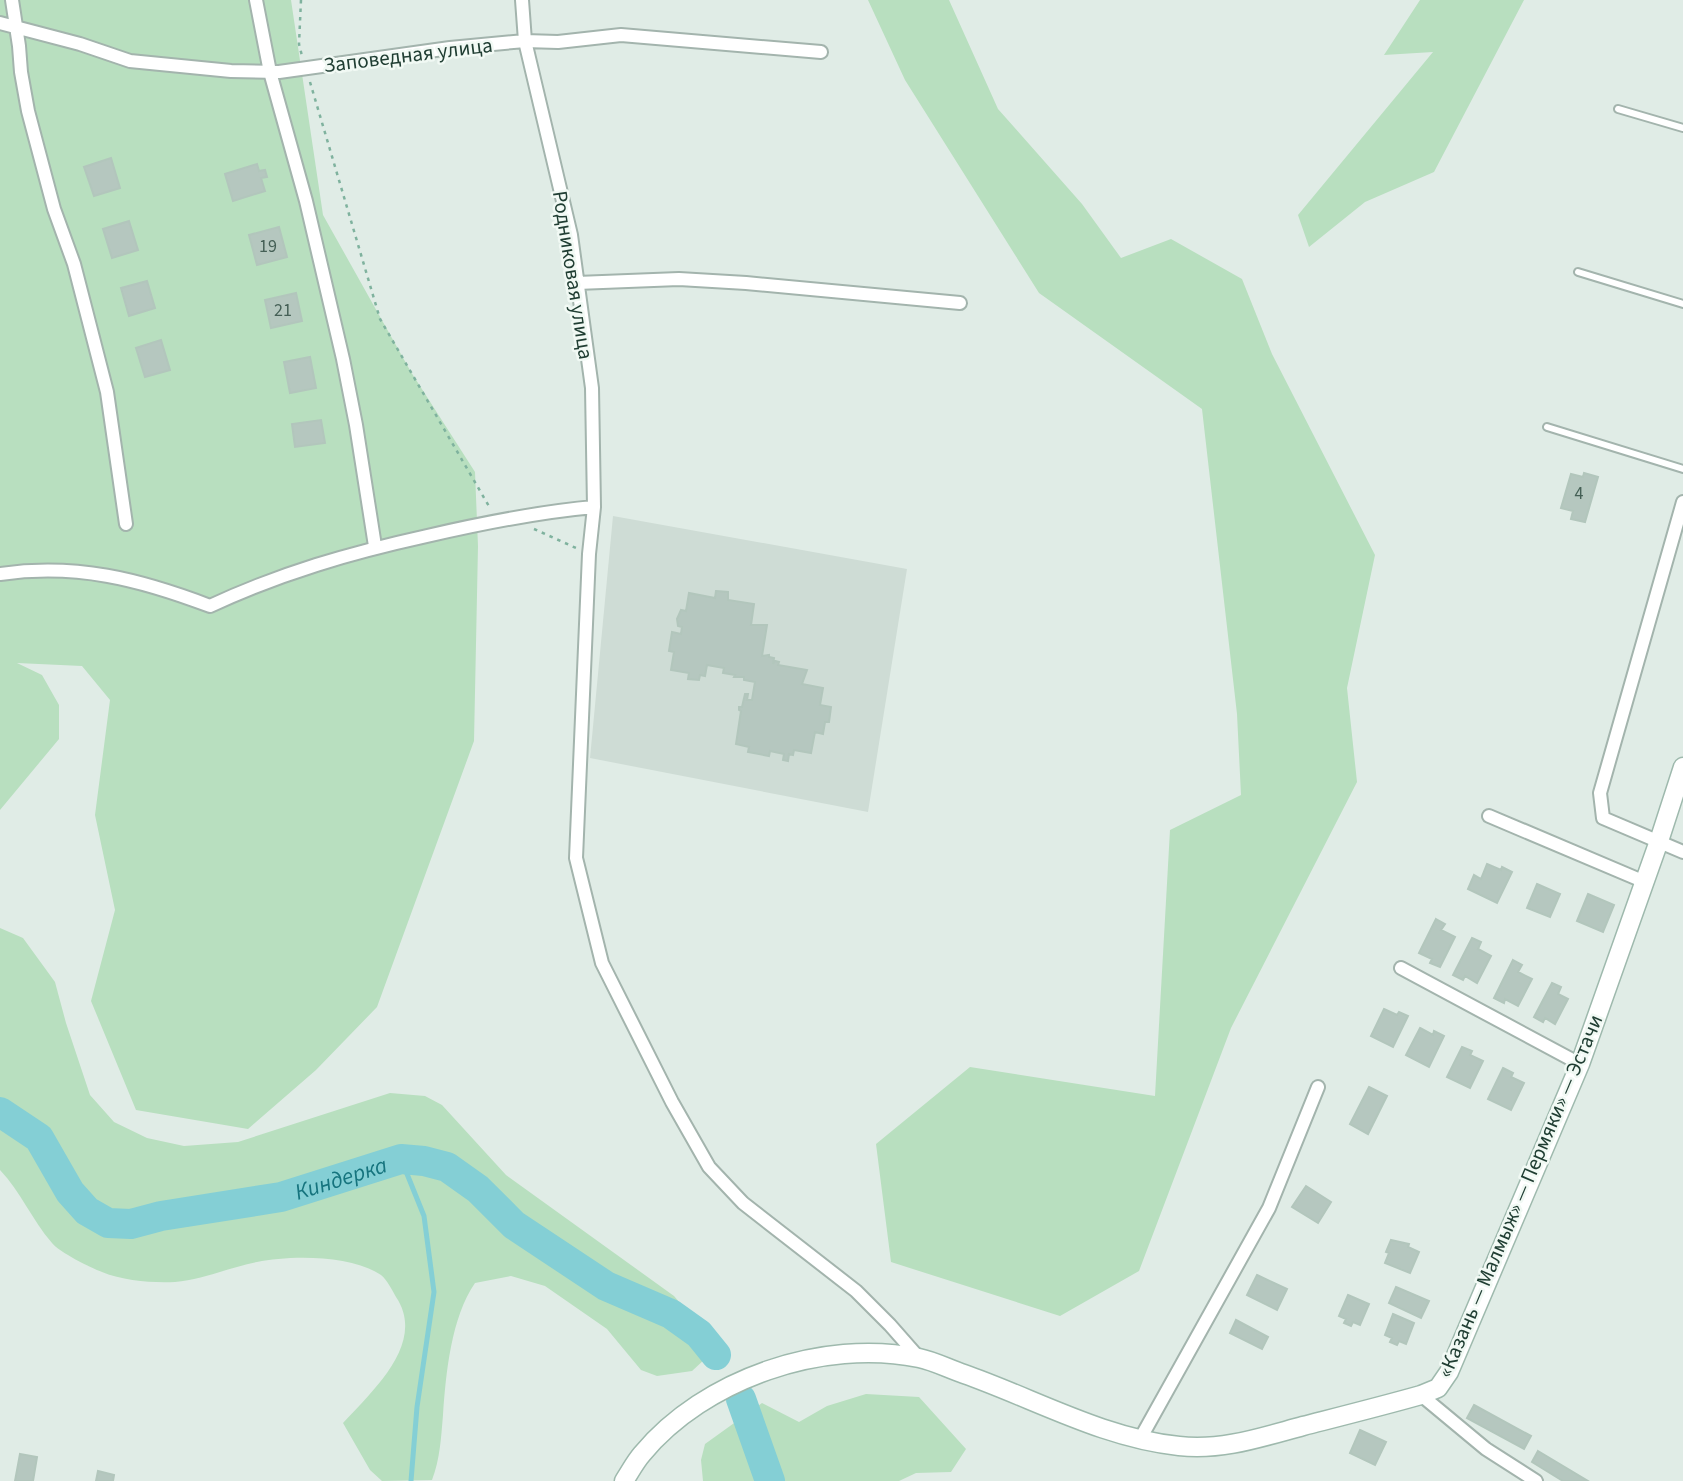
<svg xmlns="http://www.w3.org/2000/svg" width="1683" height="1481" viewBox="0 0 1683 1481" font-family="'Source Sans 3',sans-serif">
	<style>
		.built { fill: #cedcd5 }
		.green { fill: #b8dfbf }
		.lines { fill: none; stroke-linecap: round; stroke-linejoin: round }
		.stream { stroke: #84cfd5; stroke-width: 5 }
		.river { stroke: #84cfd5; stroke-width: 30 }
		.building { fill: #b5c7bf; stroke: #b2c6bc; stroke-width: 2 }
		.lane-casing { stroke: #a3b4ad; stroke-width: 10 }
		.street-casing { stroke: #a3b4ad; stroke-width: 16 }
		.secondary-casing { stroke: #9eb9ad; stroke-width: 21 }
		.path { stroke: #7fb29e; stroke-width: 2.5; stroke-dasharray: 3.5 5; stroke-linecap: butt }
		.lane { stroke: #fff; stroke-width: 6 }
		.street { stroke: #fff; stroke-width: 12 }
		.secondary { stroke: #fff; stroke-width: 18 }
		.labels { text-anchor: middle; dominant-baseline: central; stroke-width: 5; stroke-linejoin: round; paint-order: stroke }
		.number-label { font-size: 18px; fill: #456056 }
		.street-label { font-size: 21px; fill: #203e33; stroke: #f1f9f4 }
		.water-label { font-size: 23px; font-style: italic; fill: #16747e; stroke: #f1f9f4 }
	</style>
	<rect width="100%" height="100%" fill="#e0ece6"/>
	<path class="built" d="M613,516l294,53 -39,243 -278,-54z"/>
	<path class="green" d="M0,0h291l32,215 88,157 64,100 3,74 -4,195 -97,266 -61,63 -68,59 -112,-19 -45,-109 24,-91 -20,-95 15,-115 -28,-34 -65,-3 25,12 17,30v34l-59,71z
		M868,0h81l49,109 84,95 39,54 50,-19 71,40 30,75 103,201 -28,133 10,94 -126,246 -92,243 -79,45 -169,-54 -15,-118 94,-77 185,29 15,-266 71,-35 -4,-81 -35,-305 -163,-116 -134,-213z
		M1420,0h104l-90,172 -69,30 -56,45 -11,-32 135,-163 -49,3z
		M0,928l23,10 32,44 11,41 24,72 24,27 33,16 37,8 54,-4 152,-49 35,3 17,9 64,70 168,121c18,21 25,35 31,63l-13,12 -35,5 -16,-6 -34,-41 -62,-43 -34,-10 -36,7c-24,35 -29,90 -32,132 -2,23 -3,44 -11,65l-50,1 -12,-11 -27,-47c29,-32 84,-80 53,-126 -4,-7 -9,-17 -15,-22 -29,-20 -90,-20 -124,-13 -27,5 -55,18 -82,20 -23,1 -51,-1 -73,-10 -11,-4 -43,-20 -50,-29 -20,-23 -31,-51 -52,-73z
		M866,1394l53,3 47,52 -15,23 -35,1 -17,8h-196l-2,-21 4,-16 57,-41 37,19 28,-16z"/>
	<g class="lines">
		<path class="stream" d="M401,1159l23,57 10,76 -17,115 -6,74"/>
		<g class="river">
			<path id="s1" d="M0,1112l39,26 31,54 17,19 21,12 23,1 30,-8 120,-19 120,-38 23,2 23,6 31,22 36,36 92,61 65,28 28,20 17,21"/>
			<path d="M741,1399l29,82"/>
		</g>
	</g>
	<path class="building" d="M111,158l9,30 -26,8 -10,-29z
		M257,164l2,7 6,-1 2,7 -6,1 4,13 -32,10 -8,-27z
		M129,221l9,29 -26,8 -9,-29z
		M279,227l8,30 -30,8 -8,-30z
		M147,281l8,27 -26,8 -8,-28z
		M296,293l6,28 -31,7 -6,-28z
		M161,340l9,30 -25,7 -9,-29z
		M310,357l6,31 -26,5 -6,-31z
		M321,420l4,23 -30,4 -3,-23z
		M1584,473l14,4 -13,45 -14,-3 2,-8 -12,-3 10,-34 12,3z
		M716,591l12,1v8l26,4 -3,21h16l-5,31 7,-1v2l5,1 -1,6 2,-3 4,1 -1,3 29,5 -5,14 21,4 -3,17 11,2 -2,15h-4l-2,12 -8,-2 -4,21 -17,-3 -1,5 -4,-1 -1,7 -5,-1 1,-6 -14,-3 -1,5 -21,-4 1,-5 -13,-3 5,-33 -2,-1v-3h3l3,-13h3l-1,6h5l3,-18 -11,-2v-3h-10l1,-2 -12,-2 1,-5 -17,-3 -2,11 -5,-1 -1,5 -11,-1 1,-6 -18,-3 3,-18 -5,-1 3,-19 9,2 1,-7 -4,-1 -1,-7 4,-9 5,1 3,-18 26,5z
		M1487,864l14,6 1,-3 10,5 -15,31 -29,-14 6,-14 7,4z
		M1537,884l23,10 -10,23 -23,-9z
		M1588,894l26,11 -11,27 -26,-11z
		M1436,919l9,5 -4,6 14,7 -15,30 -10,-4 2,-4 -13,-6z
		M1472,938l9,4 -3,7 13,7 -14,27 -12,-7 -2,4 -10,-5z
		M1513,960l9,5 -4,7 14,7 -14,27 -13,-7 -1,4 -10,-5z
		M1552,983l9,4 -3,7 10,5 -13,25 -10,-6 -2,4 -9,-5z
		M1384,1009l13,6 2,-3 9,4 -15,31 -22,-11z
		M1420,1028l13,7 1,-4 10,5 -15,31 -23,-12z
		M1462,1047l10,4 -2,4 13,6 -13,27 -23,-11z
		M1503,1068l10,5 -2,4 13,6 -13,27 -23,-11z
		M1369,1087l18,9 -19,38 -18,-10z
		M1306,1186l25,16 -13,21 -26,-16z
		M1391,1240l18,4 -1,3 11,5 -9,21 -25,-10 4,-10 -3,-1z
		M1257,1275l30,14 -10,21 -30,-15z
		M1396,1287l33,14 -8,17 -32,-15z
		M1348,1295l21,9 -9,21 -7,-3 -2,4 -7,-3 2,-4 -7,-3z
		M1393,1314l21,9 -8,21 -7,-3 -2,4 -7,-3 2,-4 -7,-3z
		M1236,1320l32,17 -6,12 -32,-16z
		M1474,1405l57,31 -7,13 -57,-31z
		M1360,1430l26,12 -11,23 -25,-12z
		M1538,1451l50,30h-25l-31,-19z
		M20,1454l17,3 -4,24h-18z
		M98,1471l16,4 -1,6h-17z"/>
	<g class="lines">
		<g class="lane-casing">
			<path id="lane" d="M1618,109l65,19
				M1578,272l105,32
				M1547,427l136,42"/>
		</g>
		<g class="street-casing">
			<path id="street" d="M12,0l7,46 2,26 7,39 26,98 20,55 33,128 19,132
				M256,0l14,72 36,129 37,158 13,66 19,121
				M522,0l3,41 46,194 21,153 2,119 -5,47 -13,304 26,105 70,139 37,65 34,36 113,88 34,34 29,33
				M0,23l80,21 50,17 101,10 48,1 171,-24 75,-7 33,1 63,-7 200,17
				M577,283l102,-4 67,4 214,20
				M1683,502l-83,291 3,25 80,34
				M0,574c76,-11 139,5 210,32 71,-33 140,-53 217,-70 56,-13 111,-24 167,-29
				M1489,816l156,66
				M1401,968l179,96
				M1421,1395l65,54 50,32
				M1139,1441l130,-233 49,-121"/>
		</g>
		<g class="secondary-casing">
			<path id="secondary" d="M624,1481c6,-9 11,-19 18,-27 62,-75 181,-116 277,-96 15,3 30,11 45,16 71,25 139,64 215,72 43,5 83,-9 124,-20 39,-10 79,-20 118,-31l17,-7 11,-16 131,-308 79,-223 24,-74"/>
		</g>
		<path class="path" d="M301,0l-2,44 3,12
			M310,82l70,237 110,189
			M534,529l42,19"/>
		<use href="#lane" class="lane"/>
		<use href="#street" class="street"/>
		<use href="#secondary" class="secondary"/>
	</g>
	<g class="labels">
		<g class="number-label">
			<text x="268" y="246">19</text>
			<text x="283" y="310">21</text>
			<text x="1579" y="493">4</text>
		</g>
		<g class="street-label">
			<text transform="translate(408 55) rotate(-7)">Заповедная улица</text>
			<text transform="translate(573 275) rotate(81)">Родниковая улица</text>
			<text transform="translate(1520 1196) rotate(-67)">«Казань — Малмыж» — Пермяки» — Эстачи</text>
		</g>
		<g class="water-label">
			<text stroke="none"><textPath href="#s1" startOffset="397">Киндерка</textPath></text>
		</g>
	</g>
</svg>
